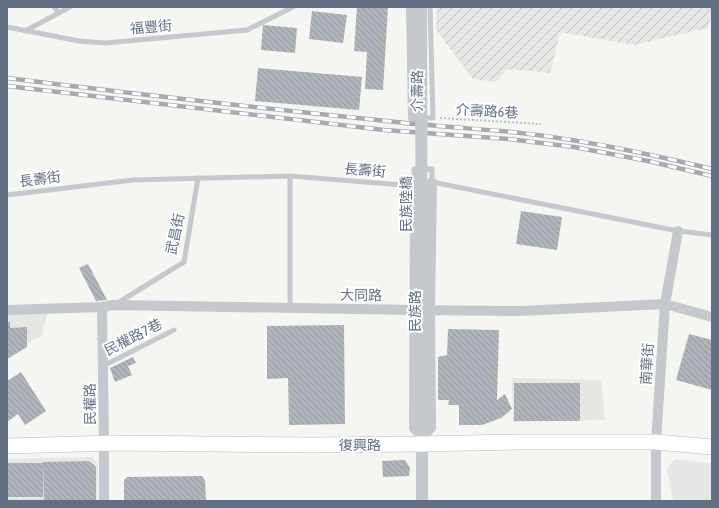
<svg xmlns="http://www.w3.org/2000/svg" width="719" height="508" viewBox="0 0 719 508" font-family="'Asap Condensed','Noto Sans TC',sans-serif">
	<style>
		.built { fill: #e6e6e5 }
		.industrial { fill: url(#industrial-furrows) }
		.building { fill: url(#building-back-hatch) }
		.lines { fill: none; stroke-linecap: round; stroke-linejoin: round }
		.primary-casing { stroke: #b6b9be; stroke-width: 16 }
		.path { stroke: #bcbec1; stroke-width: 2; stroke-dasharray: 2 2; stroke-linecap: butt }
		.service { stroke: #c5c8cc; stroke-width: 5 }
		.minor { stroke: #c5c8cc; stroke-width: 10 }
		.tertiary { stroke: #c5c8cc; stroke-width: 12 }
		.primary { stroke: #fff; stroke-width: 15 }
		.rail-casing { stroke: #a5a9b0; stroke-width: 4.5 }
		.rail { stroke: #fff; stroke-width: 3; stroke-dasharray: 9; stroke-linecap: butt }
		.tertiary-bridge { stroke: #c5c8cc; stroke-width: 12 }
		.labels { text-anchor: middle; dominant-baseline: central; stroke-width: 4; stroke-linejoin: round; paint-order: stroke }
		.street-label { font-size: 14px; fill: #637084; stroke: #fff }
	</style>
	<defs>
		<pattern id="industrial-furrows" width="10" height="10" patternUnits="userSpaceOnUse"><rect width="10" height="10" fill="#e6e6e5"/><path d="M-1 1l2-2M0 10L10 0M9 11l2-2" fill="none" stroke="#bebfbf"/></pattern>
		<pattern id="building-back-hatch" width="6" height="6" patternUnits="userSpaceOnUse"><rect width="6" height="6" fill="#b0b5bc"/><path d="M-1 5l2 2M0 0l6 6M5-1l2 2" fill="none" stroke="#93989e"/></pattern>
	</defs>
	<rect width="100%" height="100%" fill="#f5f6f2"/>
	<path class="built" d="M48,310l-6,26 -35,16v-41z
		M512,378l89,2 4,40 -92,2z
		M92,457l6,7 -1,37h-90v-42z
		M675,459l37,5v37l-39,-1 -6,-31z"/>
	<path class="industrial" d="M437,7h275v5l-4,16 -74,17 -74,-13 -10,41 -43,-4 -11,13 -23,-3 -37,-49z"/>
	<path class="building" d="M357,7h31l-5,83 -18,-1 2,-37 -13,-1z
		M312,11l35,4 -4,28 -34,-4z
		M263,25l34,3 -2,25 -34,-3z
		M258,68l104,9 -3,33 -104,-9z
		M521,211l41,6 -5,33 -41,-6z
		M88,264l19,36 -11,1 -17,-33z
		M7,322h3v6l17,-1v20l-20,12z
		M344,325l1,99 -56,1 -1,-47 -21,1v-53z
		M448,329l51,1 -2,70 8,-6 7,15 -11,9 -19,7h-23v-20h-11l1,-5h-11v-43l9,-2z
		M689,334l23,6v50l-36,-10z
		M133,357l3,6 -8,3 4,9 -17,7 -5,-14z
		M21,372l25,39 -21,14 -7,-11 -11,8v-41z
		M514,383h66v38h-66z
		M405,460l5,8 -1,8 -26,1 -1,-16z
		M89,461l7,6v34h-52l-1,-39z
		M7,463h36v34h-36z
		M202,476l3,5 1,20h-82v-21l3,-3z"/>
	<g class="lines">
		<g class="primary-casing">
			<path id="primary" d="M7,446l109,-3 197,2 108,-1 95,-2h140l56,5"/>
		</g>
		<path class="path" d="M440,118l101,6"/>
		<path class="service" d="M54,7l5,6
			M7,27l72,14 26,2 142,-13 46,-23
			M25,31l45,-24
			M422,118h11l-3,-111
			M290,176v132
			M7,195l126,-15 157,-4 125,10 -1,-17h18v13l246,49 34,4
			M116,304l68,-42 14,-84
			M103,366l71,-36"/>
		<path class="minor" d="M411,7l2,111
			M415,186l-1,242 8,9 9,-9 -1,-118 2,-128
			M102,307l2,136v58
			M7,310l95,-3 11,-2 301,5 106,1 145,-7 47,13
			M656,501v-59l9,-138 13,-73"/>
		<path class="tertiary" d="M422,501v-100"/>
		<use href="#primary" class="primary"/>
		<g class="rail-casing">
			<path id="rail" d="M7,78c127,16 253,30 380,43 42,5 83,7 125,11 67,7 134,21 200,37
				M7,86l377,44 124,9 66,8 74,14 64,15"/>
		</g>
		<use href="#rail" class="rail"/>
		<path class="tertiary-bridge" d="M421,7l1,394"/>
	</g>
	<g class="labels">
		<g class="street-label">
			<text transform="translate(151 27) rotate(-5)">福豐街</text>
			<text transform="translate(417 91) rotate(-89)">介壽路</text>
			<text transform="translate(487 111) rotate(3)">介壽路6巷</text>
			<text transform="translate(365 170) rotate(5)">長壽街</text>
			<text transform="translate(40 179) rotate(-7)">長壽街</text>
			<text transform="translate(406 204) rotate(-90)">民族陸橋</text>
			<text transform="translate(175 234) rotate(-78)">武昌街</text>
			<text transform="translate(361 295) rotate(1)">大同路</text>
			<text transform="translate(415 311) rotate(-90)">民族路</text>
			<text transform="translate(133 337) rotate(-27)">民權路7巷</text>
			<text transform="translate(647 364) rotate(-86)">南華街</text>
			<text transform="translate(90 404) rotate(-91)">民權路</text>
			<text x="360" y="445">復興路</text>
		</g>
	</g>
	<rect width="719" height="508" fill="none" stroke="#637084" stroke-width="16"/>
</svg>
